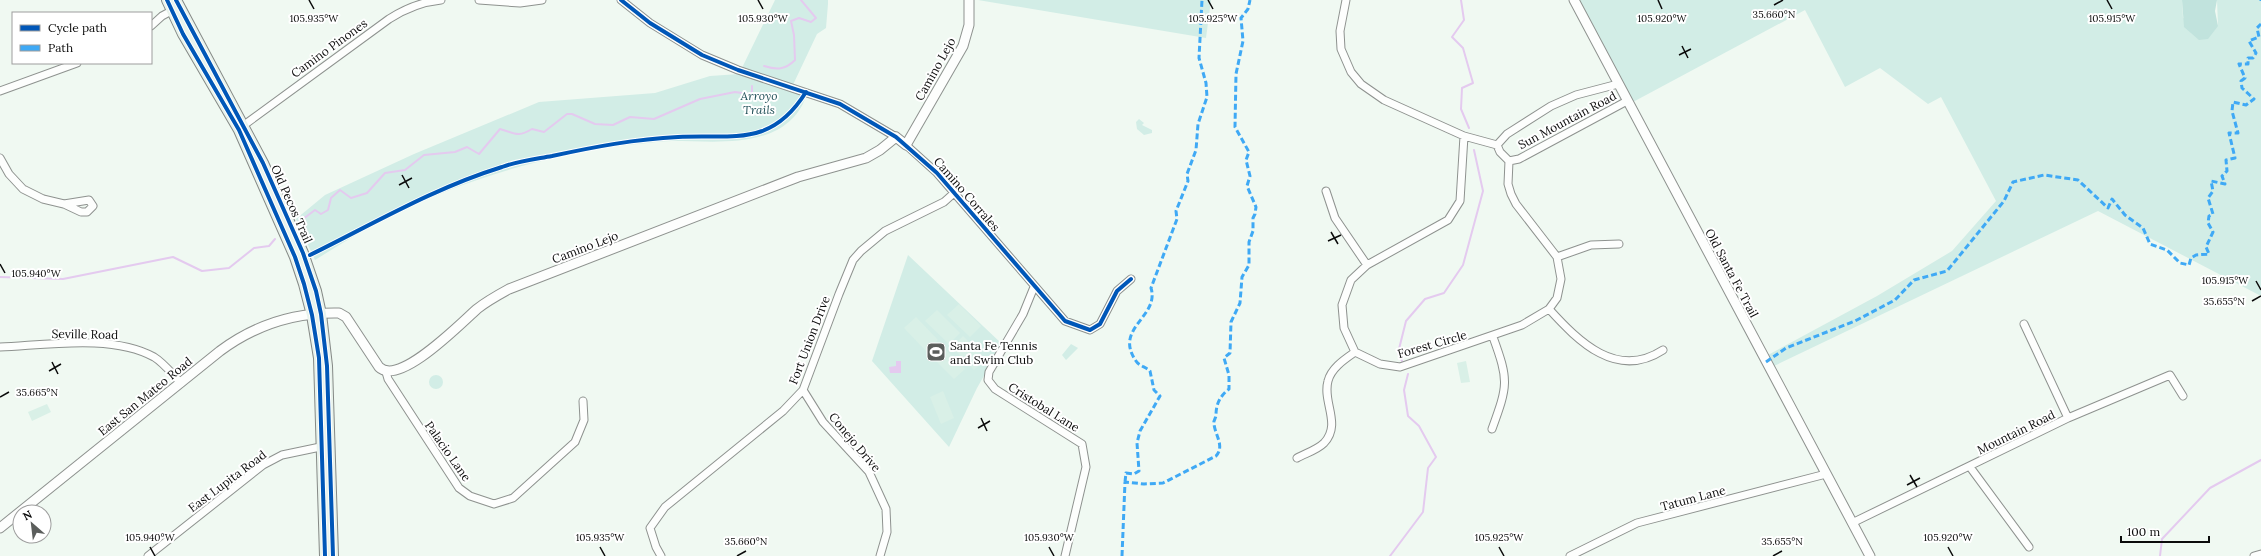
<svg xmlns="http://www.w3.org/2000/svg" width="2261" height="556" viewBox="0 0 2261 556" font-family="Lora,serif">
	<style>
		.green { fill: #d2ede6 }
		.forest { fill: #c1e3dd }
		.pitch { fill: #d9f0e7 }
		.water { fill: #e4caef }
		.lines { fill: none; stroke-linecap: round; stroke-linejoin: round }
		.stream { stroke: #e4caef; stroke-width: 2 }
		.minor-casing { stroke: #8e928f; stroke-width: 9 }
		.tertiary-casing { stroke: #8e928f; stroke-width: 11 }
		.secondary-casing { stroke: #858986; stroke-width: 12 }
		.minor { stroke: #fdfefd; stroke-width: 7 }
		.tertiary { stroke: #fdfefd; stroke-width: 9 }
		.secondary { stroke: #e9f3ec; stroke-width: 10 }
		.quiet { stroke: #3fa9f5; stroke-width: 3; stroke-dasharray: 6 3; stroke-linecap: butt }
		.cycleway-casing { stroke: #fff; stroke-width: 6 }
		.cycleway { stroke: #0057b8; stroke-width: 4 }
		.ticks { fill: none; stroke: #0b0b0b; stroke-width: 1.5 }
		.labels { text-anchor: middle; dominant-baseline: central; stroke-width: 4; stroke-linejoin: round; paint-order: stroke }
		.street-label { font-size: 12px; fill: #0b0b0b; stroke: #fff }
		.park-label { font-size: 12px; font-style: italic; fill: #24525a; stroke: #fff }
		.poi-label { font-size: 12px; fill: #0b0b0b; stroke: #fff; text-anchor: start }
		.ticks-label { font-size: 10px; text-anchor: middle; fill: #0b0b0b; stroke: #fff; stroke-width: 4; stroke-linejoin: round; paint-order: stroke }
	</style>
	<rect width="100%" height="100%" fill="#f0f9f2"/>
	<path class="green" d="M775,0h53v4l-2,24 -9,6 -26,55 15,6c-4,18 -21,33 -38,39 -31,11 -64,7 -96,7 -15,0 -30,3 -45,4 -83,11 -167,35 -242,74 -24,12 -47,27 -70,41l-19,-41 29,-24 89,-41 125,-52 116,-9 55,-17 29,-2z
		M978,0h233l-5,38z
		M1579,0h603l1,18 35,8 -1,-26h44v296l-163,-85 -324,155 -6,-11 109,-59 75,-45 44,-50 -55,-104 -13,7 -48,-36 -35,19 -40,-77 -172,92z
		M1139,119l5,4 -2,2 10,5v3l-8,2 -7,-6 -1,-7z
		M908,255l94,89 -25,44 -28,59 -77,-86z
		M1071,344l7,4 -12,12 -4,-5z
		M429 382a7 7 0 1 1 14 0a7 7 0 1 1-14 0Z"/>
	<path class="forest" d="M2182,0h35l-2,11 3,15 -10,13 -9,1 -15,-13z"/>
	<path class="pitch" d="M959,304l22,22 -11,11 -23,-22z
		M937,310l23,23 -11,11 -24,-23z
		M916,317l22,23 -12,11 -22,-23z
		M963,336l23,23 -12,11 -22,-23z
		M942,346l23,23 -11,10 -23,-23z
		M1466,361l4,21 -9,1 -4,-20z
		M943,391l11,27 -13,6 -11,-27z
		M47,404l4,8 -19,9 -4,-9z"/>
	<path class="water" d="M896,361h5v12h-11l-1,-6 7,-1z"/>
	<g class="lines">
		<path class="stream" d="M1461,0l3,20 -12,17 11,11 10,35 -11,5 -1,21 8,19
			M764,66c13,4 21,4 31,-6l-1,-25 -3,-14 8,-3 12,4 5,-4 -15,-18
			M299,222l16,-12 6,4 7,-4 3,-12 9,-8 11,8 16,-5 18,-20 20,-3 19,-15 31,-3 12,-5 12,7 21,-25c15,4 17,9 32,0l12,3 23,-18h5l23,10 18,1 17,-8 24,2 46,-20 35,-7 14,2 3,-2v-6
			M0,277l63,2 110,-22 29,14 27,-3 25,-20 15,-2 6,-7
			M1402,361l-4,-8 8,-32 19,-22 19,-6 19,-28 20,-74 -9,-41
			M1390,556l33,-44 5,-44 8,-11 -17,-31 -11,-10 -4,-26 4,-16
			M2160,556l2,-17 48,-51 51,-28"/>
		<g class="minor-casing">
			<path id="minor" d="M479,0l41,3 22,-3
				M621,0l29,23 52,32 36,15 102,34 56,33
				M1346,0l-6,31 1,18 10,23 10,12 23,16 80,36 33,9
				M151,26l11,-10 13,-7
				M1618,84l-42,11 -25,11 -44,28 -10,11 3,7 9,9 10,-2 108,-58
				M0,91l77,-28
				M240,128l149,-109c17,-11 32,-17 52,-19
				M1464,136l-4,65 -12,19 -81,45 -16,15 -9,25 2,23 11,24 25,12 20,3 122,-42 27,-16 8,-11 4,-19 -4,-22 -41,-53 -5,-10 -3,-10 1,-23
				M906,145l31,28 128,148 25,9 10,-6 17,-33 14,-12
				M0,158l9,16 14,15 20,10 21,5 17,8h6l6,-6 -4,-6 -25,4
				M1326,191l9,27 32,47
				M1557,257l34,-12 28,-1
				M1034,287l-11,27 -34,58 -1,8 7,9 87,55 4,23 -21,89
				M1549,309c30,33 68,71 114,41
				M2024,324l44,94
				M0,347c46,-2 113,-13 154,10 10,6 19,18 27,26
				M386,372l2,7 71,109 11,8 24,8 19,-6 62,-56 9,-22 -1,-19
				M803,390l20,32 46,50 17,37 1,23 -7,24
				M1492,429c16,-44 17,-48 1,-92
				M1297,458c9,-5 20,-8 27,-15 18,-19 -2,-41 4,-62 3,-13 17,-22 27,-29
				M1970,467l59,80
				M1852,523l216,-105 102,-43 13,21
				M148,556l115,-91 19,-10 43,-9
				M661,556l-5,-9 -6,-19 15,-21 118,-96 20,-21 36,-96 14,-34 8,-9 24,-20 59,-29 10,-9
				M1570,556l67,-33 189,-49
				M2254,556l7,-2"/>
		</g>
		<g class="tertiary-casing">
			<path id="tertiary" d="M1574,0l296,556
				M0,528l220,-177c35,-26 75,-39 119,-38l7,4 33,50c20,20 82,-44 98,-58 10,-8 21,-14 32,-20l289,-112 68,-19 14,-8 16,-13 10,8 57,-99 6,-21v-25"/>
		</g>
		<g class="secondary-casing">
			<path id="secondary" d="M167,0l16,34 56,96 56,127 9,27 8,31 7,43 6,198
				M176,0l87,163 40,90 13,38 5,23 6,52 6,190"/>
		</g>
		<use href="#minor" class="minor"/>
		<use href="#tertiary" class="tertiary"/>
		<use href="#secondary" class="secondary"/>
		<path class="quiet" d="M2261,0v1
			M1766,362l20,-14 69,-27 40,-21 19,-20 33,-9 57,-70 9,-19 31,-7 34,5 30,28 4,-9 13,16 18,13 7,16 17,6 13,13 9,2 2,-7 5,-3 13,-1 -3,-7 7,-15 -5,-9 1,-7 4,-2 -5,-16 5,-7 -2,-10 14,3 -3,-8 5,-5 -1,-11 9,-2 -6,-25h9l-6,-22 1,-9 13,3 8,-6 -12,-11 -1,-7 4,-3 -6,-14h9v-6h5l3,-5 -7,-12 10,-4 -2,-9 4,-4
			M1125,482l1,-9 8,1 5,-3 -2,-28 3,-12 20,-35 -6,-6 -4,-19c-4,-4 -11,-5 -14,-10 -23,-33 24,-44 15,-73l26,-69 -1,-8 12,-30 -1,-7 9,-24 2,-26 9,-27 -1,-14 -7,-25 3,-58
			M1122,556l3,-74 19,2 19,-1 53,-27c9,-10 -1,-21 -2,-32 -1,-3 2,-6 2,-9 0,-11 4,-19 13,-26v-14l-5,-17 6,-5 1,-31 9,-19 2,-26 7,-12v-23l4,-11v-13l2,-4 1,-7 -9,-21 3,-10 -4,-16 3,-8 -14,-25 1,-53 7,-33 -2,-23 7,-9 2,-9"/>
		<g class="cycleway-casing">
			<path id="cycleway" d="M167,0l16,34 56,96 56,127 9,27 8,31 7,43 6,198
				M176,0l87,163 40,90 13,38 5,23 6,52 6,190
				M621,0l29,23 52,32 36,15 102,34 56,33 41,36 128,148 25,9 10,-6 17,-33 14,-12
				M310,255c63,-31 124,-67 192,-88 16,-6 34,-8 50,-11 42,-9 83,-17 126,-19 55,-3 93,11 128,-45"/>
		</g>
		<use href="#cycleway" class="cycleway"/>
	</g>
	<path class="ticks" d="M309,0l5,9M758,0l5,9M1208,0l5,9M1658,0l4,9M2107,0l5,9M1774,5l9,-5M1682,46l6,12M1679,55l12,-6M402,175l7,13M399,185l13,-7M1331,232l7,12M1328,241l13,-6M0,264l5,9M2256,281l5,9M2252,301l9,-5M52,362l6,12M49,371l12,-7M0,397l9,-5M981,418l6,13M978,428l12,-7M1910,475l7,12M1907,485l13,-7M150,547l5,9M600,547l5,9M1049,547l5,9M1499,547l5,9M1948,547l5,9M737,556l9,-5M1773,556l9,-5"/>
	<defs>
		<g id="stadium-square" transform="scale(1)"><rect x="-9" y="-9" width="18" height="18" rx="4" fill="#5b5e5c" stroke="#fff"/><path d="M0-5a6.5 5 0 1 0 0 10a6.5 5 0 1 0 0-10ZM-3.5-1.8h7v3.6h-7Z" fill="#fff"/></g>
	</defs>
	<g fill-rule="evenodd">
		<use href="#stadium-square" x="936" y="352"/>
	</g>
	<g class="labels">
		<g class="street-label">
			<text transform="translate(329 48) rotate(-36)">Camino Pinones</text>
			<text transform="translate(935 69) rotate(-61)">Camino Lejo</text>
			<text transform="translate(1567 120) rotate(-28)">Sun Mountain Road</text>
			<text transform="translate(967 194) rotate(49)">Camino Corrales</text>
			<text transform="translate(292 204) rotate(66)">Old Pecos Trail</text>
			<text transform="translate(585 247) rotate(-21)">Camino Lejo</text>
			<text transform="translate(1732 273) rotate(62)">Old Santa Fe Trail</text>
			<text transform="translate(85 334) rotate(1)">Seville Road</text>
			<text transform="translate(809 340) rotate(-69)">Fort Union Drive</text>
			<text transform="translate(1432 344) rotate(-16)">Forest Circle</text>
			<text transform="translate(145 396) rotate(-39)">East San Mateo Road</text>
			<text transform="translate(1044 407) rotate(32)">Cristobal Lane</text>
			<text transform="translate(2016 432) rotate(-26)">Mountain Road</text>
			<text transform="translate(855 442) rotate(50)">Conejo Drive</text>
			<text transform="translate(448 451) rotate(55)">Palacio Lane</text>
			<text transform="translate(227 481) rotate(-37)">East Lupita Road</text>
			<text transform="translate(1693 498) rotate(-15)">Tatum Lane</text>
		</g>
		<g class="park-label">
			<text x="759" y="95">Arroyo<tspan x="759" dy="14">Trails</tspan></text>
		</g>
		<g class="poi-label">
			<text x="950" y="345">Santa Fe Tennis<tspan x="950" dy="14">and Swim Club</tspan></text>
		</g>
	</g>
	<g class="ticks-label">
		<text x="1774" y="18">35.660°N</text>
		<text x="314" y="22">105.935°W</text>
		<text x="763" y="22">105.930°W</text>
		<text x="1213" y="22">105.925°W</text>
		<text x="1662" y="22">105.920°W</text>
		<text x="2112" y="22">105.915°W</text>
		<text x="36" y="277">105.940°W</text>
		<text x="2225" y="284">105.915°W</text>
		<text x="2224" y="305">35.655°N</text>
		<text x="37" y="396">35.665°N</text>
		<text x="150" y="541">105.940°W</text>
		<text x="600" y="541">105.935°W</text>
		<text x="1049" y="541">105.930°W</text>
		<text x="1499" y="541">105.925°W</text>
		<text x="1948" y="541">105.920°W</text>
		<text x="746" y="545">35.660°N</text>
		<text x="1782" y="545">35.655°N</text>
	</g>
	<rect x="12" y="12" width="140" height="52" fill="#ffffff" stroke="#9d9d9d"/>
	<rect x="20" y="25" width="20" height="6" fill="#0057b8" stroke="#9d9d9d"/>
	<text x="48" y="32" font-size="12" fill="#0b0b0b">Cycle path</text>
	<rect x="20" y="45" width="20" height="6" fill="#3fa9f5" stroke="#9d9d9d"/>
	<text x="48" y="52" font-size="12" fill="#0b0b0b">Path</text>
	<g transform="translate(32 524) rotate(332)"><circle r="19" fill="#ffffff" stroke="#9d9d9d"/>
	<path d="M0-3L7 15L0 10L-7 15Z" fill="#5b5e5c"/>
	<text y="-6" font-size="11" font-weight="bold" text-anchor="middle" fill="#0b0b0b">N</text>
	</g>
	<path d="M2121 536v6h88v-6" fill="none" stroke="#0b0b0b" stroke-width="2"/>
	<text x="2127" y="536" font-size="12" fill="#0b0b0b" stroke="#ffffff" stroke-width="3" paint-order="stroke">100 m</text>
</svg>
